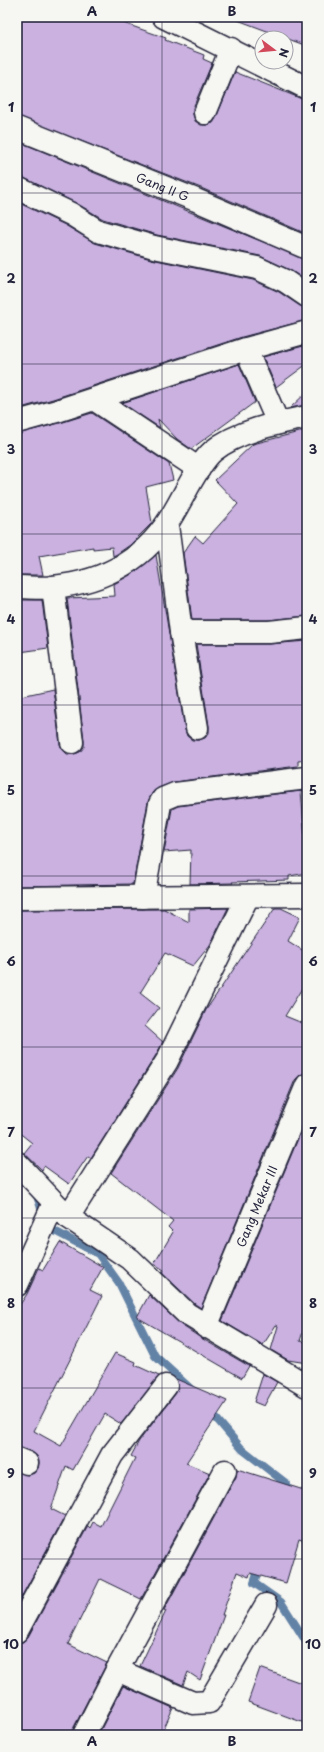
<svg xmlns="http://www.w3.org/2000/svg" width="324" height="1752" viewBox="0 0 324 1752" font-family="'Playpen Sans',sans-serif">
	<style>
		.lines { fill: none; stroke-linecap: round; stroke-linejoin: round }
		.stream { stroke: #6483a6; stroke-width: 8 }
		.building { fill: #cab1e0; stroke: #22223b }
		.minor-casing { stroke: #22223b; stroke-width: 25 }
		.minor { stroke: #f6f6f2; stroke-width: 22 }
		.grid { fill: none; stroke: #22223b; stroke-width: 1; stroke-opacity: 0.55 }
		.labels { text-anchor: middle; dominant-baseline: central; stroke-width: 3; stroke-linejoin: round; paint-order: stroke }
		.street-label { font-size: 12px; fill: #22223b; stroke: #f6f6f2 }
		.neatline { fill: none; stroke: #22223b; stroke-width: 1.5 }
		.grid-label { font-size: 13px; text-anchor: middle; font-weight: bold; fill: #22223b }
	</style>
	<rect width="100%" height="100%" fill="#f6f6f2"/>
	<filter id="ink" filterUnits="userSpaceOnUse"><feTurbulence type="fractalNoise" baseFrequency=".025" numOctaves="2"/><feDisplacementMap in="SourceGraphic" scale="8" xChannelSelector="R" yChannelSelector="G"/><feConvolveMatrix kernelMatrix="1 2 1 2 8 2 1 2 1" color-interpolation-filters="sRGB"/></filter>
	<g filter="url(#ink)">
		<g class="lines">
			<path class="stream" d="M198,686l4,-26
				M33,1192l4,4 10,31 51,27 21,29 36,73 37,34
				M210,1411l32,38 45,35 -4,11
				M260,1565l-6,18 27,19 26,41"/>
		</g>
		<path class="building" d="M17,17h89l60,21 -1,2 39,15 -1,4 9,4 -19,45v6l2,7 6,4h6l6,-2 3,-5 19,-46 72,29v133l-106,-46 -184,-72z
			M236,17h71v29l-72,-27z
			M17,141l290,119v21l-17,-11 -30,-14 -103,-21 -54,-16 -27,-16 -54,-26 -5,-1z
			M17,202l48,23 30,18 56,16 102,21 26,12 21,14 7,2v12l-65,17 -189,62 -36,10z
			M307,345v19l-31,23 -13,-30z
			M239,364l16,38 -64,47 -14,-10 -19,-20 2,9 -38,-25z
			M307,392v13l-17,3z
			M92,413l77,51 4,16 -27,7 6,36 -22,22 -13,9 -4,2 -1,-9 -19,2v-2l-54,9 4,19h-26v-141l43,-11z
			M307,430v186l-39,4h-76l-9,-67 12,-17 8,7 35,-39 -23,-24 38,-36z
			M156,555l29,175 2,6 5,4h7l6,-2 4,-5v-7l-13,-82h73l38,-3v44l-5,1 5,74 -9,1v5l-124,16 -16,6 -6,5 -4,9 -15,82 -116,2v-189l36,-8 7,55 2,5 5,5h7l6,-2 4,-5v-7l-17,-142 48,-2 -1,-12 16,-9z
			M17,600h25l6,48 -28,4 -3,-22z
			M301,791l4,48h2v34l-18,3v4l-57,2 1,1 -43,1 1,-34 -27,2 8,-43 6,-3z
			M228,908l-18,37 -17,21 -28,-13 -25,40 19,15 -14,18 18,16 -7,13 -65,103 -3,-2 -19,28 -25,-18 -2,4 -18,-17 8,-10 -15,-12v-221l147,-1 25,13v-13z
			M275,908h6l19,9 -12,24 19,12v27l-22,36 22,9v48l-7,2 -5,5 -94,228 -6,-4 -33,-31 2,-3 -10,-6 19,-32 -5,-5 5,-6 -62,-48 67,-105 28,-58z
			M305,1122l2,1v196l-7,22 7,1v21l-19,-3 -17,-10 7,-24 -2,-1 -13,20 -41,-24z
			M60,1242l43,25 -13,23 12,6 -68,135 27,15 54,-93 21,9 -1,3 24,11 -38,48 -16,-10 -32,56 -7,-4 -15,43 14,7 -48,89v-133l11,3 6,-2 4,-5 1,-6 -2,-6 -5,-4 -15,-5v-138l10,-15 12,-26 4,2z
			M149,1295l32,30 20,13 48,28 -7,12 -105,-61z
			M263,1374l14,8 -13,24 -10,-4z
			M176,1379l51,22 -41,62 24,10 -69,126 -41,-20 -32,65 39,19 -34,66 -1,6h-55v-92l6,-1 5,-5 60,-111 2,2 3,-6 8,4 34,-68 -4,-2 8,-15 37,-48 2,-6z
			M237,1469l70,22v51l-8,-3 -13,44 -36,-10 -1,4 -12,-5 -15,43h2l-24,65 -12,-8 -5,13 -43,-19 26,-55 -2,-1 72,-133z
			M260,1668l47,17v39l-59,-22z
			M123,1686l50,22 -12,27h-63z"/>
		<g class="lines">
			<g class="minor-casing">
				<g id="minor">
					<path d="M164,17l143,71"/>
					<path d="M205,113l26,-64"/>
					<path id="s1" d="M17,128l179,72 111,48"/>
					<path d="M17,188l54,26 27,17 56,16 103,21 28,13 22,15"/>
					<path d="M246,349l32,74"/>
					<path d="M94,399l105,70"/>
					<path d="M17,422l40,-11 189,-62 61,-17"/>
					<path d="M167,525l14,107 16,96"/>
					<path d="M17,587c12,0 25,2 36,0 52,-5 95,-29 121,-75 11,-18 24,-48 39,-61 24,-20 65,-28 94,-34"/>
					<path d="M53,587l19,155"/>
					<path d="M181,632h88l38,-4"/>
					<path d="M143,897l17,-93 3,-5 12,-5 132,-16"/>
					<path d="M17,898l290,-3"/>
					<path d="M17,1163l51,54 62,42 57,55 120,72"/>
					<path d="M68,1217l99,-156 81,-165"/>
					<path d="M17,1285l37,-82"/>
					<path id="s2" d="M206,1327l101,-242"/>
					<path d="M17,1459l10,4"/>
					<path d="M17,1631l95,-176 54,-69"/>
					<path d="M117,1670l76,33 16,-1 57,-97"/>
					<path d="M84,1735l33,-65 108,-199"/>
				</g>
			</g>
			<use href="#minor" class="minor"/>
		</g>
	</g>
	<path class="grid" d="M162,17v1718M17,193h290M17,364h290M17,534h290M17,705h290M17,876h290M17,1047h290M17,1218h290M17,1388h290M17,1559h290"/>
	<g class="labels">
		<g class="street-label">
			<text stroke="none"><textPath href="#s1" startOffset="157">Gang II G</textPath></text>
			<text stroke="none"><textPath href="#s2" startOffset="131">Gang Mekar III</textPath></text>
		</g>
	</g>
	<rect width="324" height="1752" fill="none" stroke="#f6f6f2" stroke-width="44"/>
	<g transform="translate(274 50) rotate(106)"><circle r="19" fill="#f6f6f2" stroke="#a1a1a9"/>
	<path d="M0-3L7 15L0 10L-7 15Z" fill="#d1495b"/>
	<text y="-6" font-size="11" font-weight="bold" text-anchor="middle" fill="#22223b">N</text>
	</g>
	<rect x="22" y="22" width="280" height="1708" class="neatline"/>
	<g class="grid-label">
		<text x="92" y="16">A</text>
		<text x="232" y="16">B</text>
		<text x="11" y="112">1</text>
		<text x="313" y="112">1</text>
		<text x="11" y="283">2</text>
		<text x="313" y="283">2</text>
		<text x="11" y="454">3</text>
		<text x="313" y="454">3</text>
		<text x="11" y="624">4</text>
		<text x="313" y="624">4</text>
		<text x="11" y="795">5</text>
		<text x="313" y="795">5</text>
		<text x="11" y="966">6</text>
		<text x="313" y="966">6</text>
		<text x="11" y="1137">7</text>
		<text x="313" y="1137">7</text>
		<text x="11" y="1308">8</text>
		<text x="313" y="1308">8</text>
		<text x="11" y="1478">9</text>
		<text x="313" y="1478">9</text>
		<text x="11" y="1649">10</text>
		<text x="313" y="1649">10</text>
		<text x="92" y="1746">A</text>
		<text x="232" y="1746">B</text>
	</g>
</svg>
